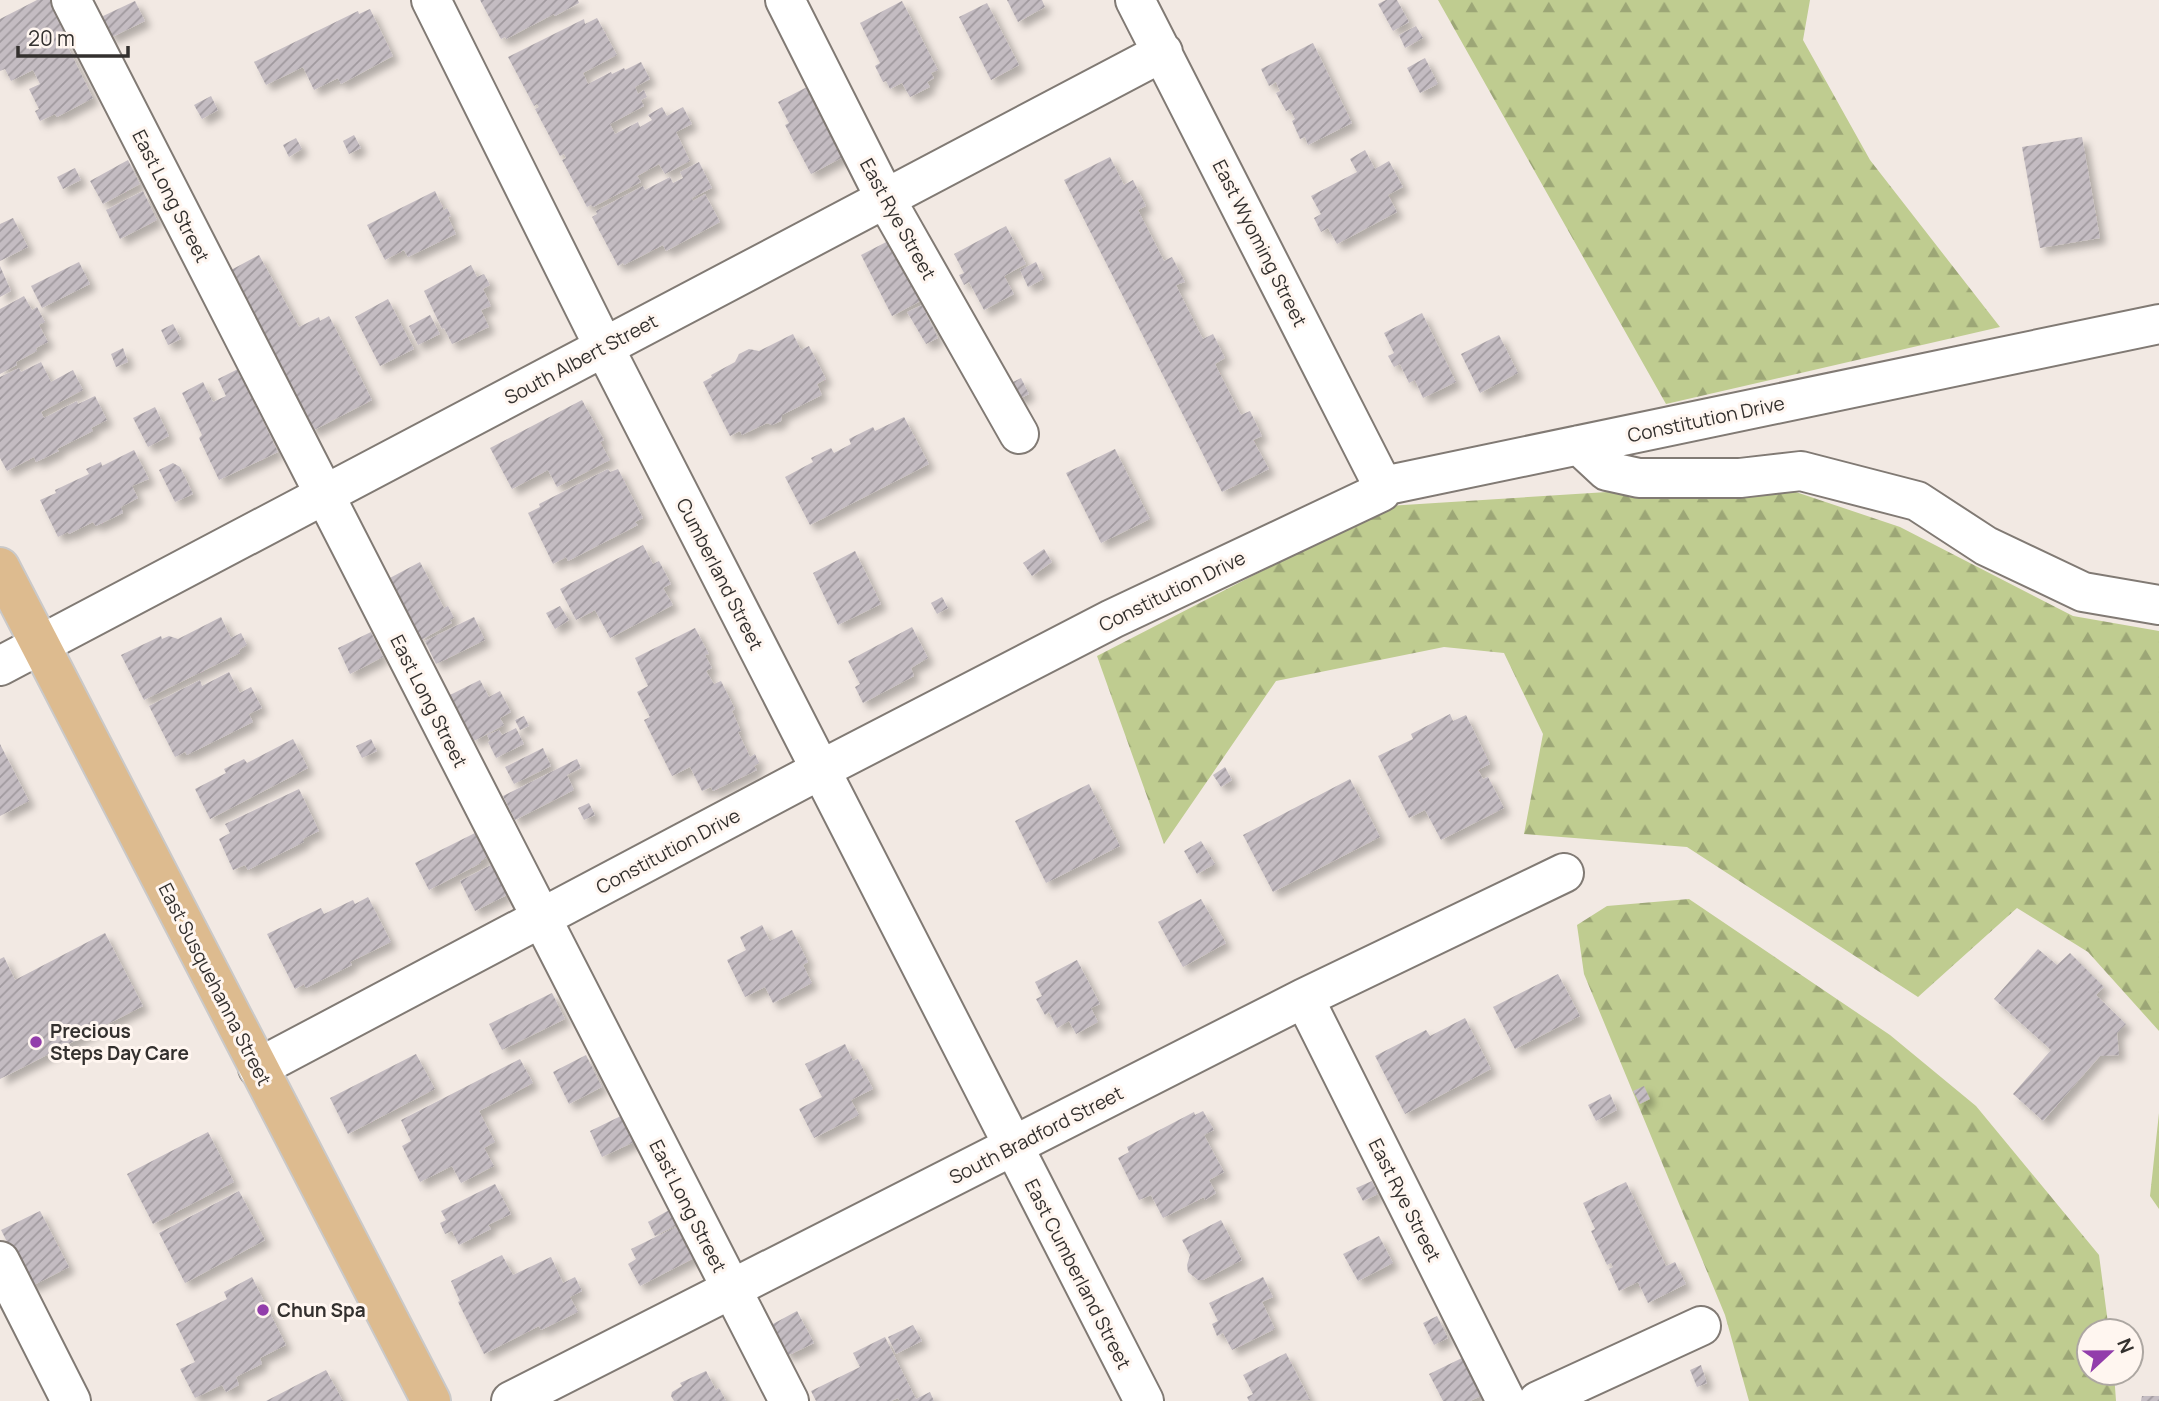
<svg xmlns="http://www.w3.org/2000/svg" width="2159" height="1401" viewBox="0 0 2159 1401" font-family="Manrope,sans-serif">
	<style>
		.forest { fill: url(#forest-firs) }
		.building { fill: url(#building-hatch); filter: url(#shadow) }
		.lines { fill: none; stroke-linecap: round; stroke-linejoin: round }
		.minor-casing { stroke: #817a74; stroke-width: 42 }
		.major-casing { stroke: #cac9c9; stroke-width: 42 }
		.minor { stroke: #fff; stroke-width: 38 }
		.major { stroke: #ddbb8f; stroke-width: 38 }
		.poi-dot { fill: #923dab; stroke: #fff6f0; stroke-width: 2.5 }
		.labels { text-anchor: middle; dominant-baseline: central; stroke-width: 6; stroke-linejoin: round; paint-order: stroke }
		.street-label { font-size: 19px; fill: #33302e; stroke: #fff6f0 }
		.poi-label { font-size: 19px; font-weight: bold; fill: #33302e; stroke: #fff6f0; text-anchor: start }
	</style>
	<defs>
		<pattern id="forest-firs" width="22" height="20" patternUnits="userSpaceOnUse" patternTransform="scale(1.75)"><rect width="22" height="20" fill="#bfcc90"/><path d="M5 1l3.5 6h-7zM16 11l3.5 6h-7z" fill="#9ca676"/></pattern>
		<pattern id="building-hatch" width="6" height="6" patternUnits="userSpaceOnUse" patternTransform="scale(1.75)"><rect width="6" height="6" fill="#c4bcc2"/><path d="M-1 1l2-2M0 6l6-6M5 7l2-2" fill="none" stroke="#a0999e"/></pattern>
		<filter id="shadow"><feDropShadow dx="6" dy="6" stdDeviation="3.5" flood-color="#0004"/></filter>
	</defs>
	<rect width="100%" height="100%" fill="#f2e9e3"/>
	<path class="forest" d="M1438,0h372l-7,40 67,120 130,167 -334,77z
		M1766,482l134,45 173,89 86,15v400l-71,-79 -71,-44 -99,89 -231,-150 -163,-13 19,-100 -39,-81 -60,-6 -168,34 -112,163 -67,-188 291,-150z
		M1689,899l201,136 86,71 123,149 10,76h-20v42h25l2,28h-367l-24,-86 -141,-341 -7,-49 30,-19z
		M2159,1113v96l-9,-13z"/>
	<path class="building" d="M37,0h16l17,34 -7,3 30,61 -36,19 -2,-3 -15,7 -5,-10 4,-2 -10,-20 11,-5 -7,-14 -22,11 -6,-12 -5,2v-52z
		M480,0h98l1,3 -24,13 -1,-2 -48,25 -1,-2 -4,2z
		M1007,0h35l3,7 -27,15z
		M1386,0h11l12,22 -16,9 -15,-27z
		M135,1l10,20 -35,17 -9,-21z
		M902,1l36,69 -7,3 3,5 -7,4 3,5 -20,10 -8,-14 -12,6 -4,-8 -3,1 -8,-16 5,-3 -20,-40z
		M987,3l32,62 -28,15 -32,-63z
		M370,9l23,47 -52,28 -3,-6 -24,12 -11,-23 -37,18 -12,-23 104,-51 1,3z
		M597,18l20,37 -34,18 5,11 23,-12 1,2 12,-6 1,2 16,-8 9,17 -15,8 3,7 6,-4 3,7 -6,3 3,6 -34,18 5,10 23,-12 2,5 12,-7 -4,-5 14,-8 5,9 16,-9 9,17 -16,8 14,29 -25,13 -6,-10 -22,12 4,6 -48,25 -2,-2 -4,2 -25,-47 4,-2 -2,-4 -4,2 -25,-47 4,-2 -2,-3 -3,2 -26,-49 76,-38 1,5z
		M1416,26l7,12 -18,10 -6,-13z
		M1313,43l39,80 -44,22 -3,-8 -5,2 -8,-18 3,-2 -5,-10 -4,2 -10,-18 4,-2 -4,-9 -7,4 -8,-17z
		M1425,58l13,26 -18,9 -13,-25z
		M809,86l36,70 -34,18 -26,-49 4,-2 -11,-21z
		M211,96l7,14 -16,9 -8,-14z
		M354,135l7,13 -12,6 -6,-13z
		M2082,137l18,101 -60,10 -18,-101z
		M296,138l6,11 -13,8 -6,-12z
		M1365,150l10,19 14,-8 14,26 -15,8 9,17 -60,32 -9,-16 -7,4 -7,-14 7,-4 -10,-18 46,-24 -7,-13z
		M1110,157l14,28 9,-5 13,26 -8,4 26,51 8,-4 13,25 -9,3 27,54 10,-5 12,24 -10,6 26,51 9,-4 12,25 -9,4 16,29 -47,23 -158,-312z
		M128,160l12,24 -37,20 -13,-23z
		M699,162l13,26 -20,10 1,3 12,-7 15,28 -54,29 -3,-6 -39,20 -1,-2 -5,3 -26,-49 5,-3 -1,-3 47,-25 2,4 25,-13 3,6 10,-5 -3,-6z
		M75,168l6,12 -18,9 -6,-12z
		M143,191l14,29 -37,19 -14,-29z
		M435,191l9,19 3,-2 4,8 -3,1 8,17 -48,23 -4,-7 -19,10 -18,-35z
		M13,218l15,29 -28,14v-37z
		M1006,226l20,38 -22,12 10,18 -30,16 -15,-28 -5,3 -5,-10 5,-2 -10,-19z
		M894,238l32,60 -34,18 -31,-61z
		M259,255l40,72 20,-10 1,4 9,-5 43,84 -60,31 -81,-161z
		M79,262l11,22 -48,24 -11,-22z
		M1036,262l8,17 -16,8 -8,-17z
		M471,265l6,12 7,-3 6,11 -7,4 8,17 -10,4 8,17 -37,17 -8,-16 -2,1 -18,-38z
		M0,266l11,25 -11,6z
		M24,296l8,14 5,-3 8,15 -6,3 9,17 -12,6 1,3 -21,11 1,3 -17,9v-65z
		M388,299l26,50 -34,17 -25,-49z
		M922,305l16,33 -12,6 -19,-32z
		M1422,313l34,69 -33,16 -8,-18 -6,3 -9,-19 -6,3 -6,-11 6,-3 -10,-20z
		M430,315l10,19 -22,11 -9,-19z
		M173,324l8,15 -13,6 -7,-15z
		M793,334l8,16 8,-4 17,33 -9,5 5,11 -40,20 -1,6 -9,4 -5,-2 -25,12 -2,-4 -10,5 -27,-54 9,-5 -1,-2 24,-13 4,-8 10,-5 10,2z
		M1499,335l19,38 -38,20 -19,-39z
		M123,348l5,14 -12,5 -5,-13z
		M41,362l10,20 22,-12 10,20 -42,22 3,6 33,-17 1,3 17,-8 12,24 -16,8 2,3 -36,18 2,2 -23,11 -2,-5 -27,14 -7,-13v-81l19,-9 2,4z
		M238,369l40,83 -59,28 -20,-42 3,-3 -20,-42 21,-11 10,20 13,-6 -8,-17z
		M1021,378l8,16 -12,6 -8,-16z
		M582,400l22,40 -4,2 10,18 -53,27 -9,-17 -36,19 -22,-41z
		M155,407l14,29 -21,11 -15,-29z
		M904,417l25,47 -119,61 -25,-48 28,-15 -2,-4 20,-10 3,5 17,-9 -2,-5 24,-12 2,4z
		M1115,449l35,70 -49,24 -35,-70z
		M134,450l15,29 -17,7 6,12 -17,9 2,6 -27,13 -3,-4 -24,12 -1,-2 -10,5 -18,-37 16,-7 -1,-3 34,-16 -3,-5 15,-7 1,4z
		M173,463l7,4 13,27 -18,8 -16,-32z
		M608,469l2,3 8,-3 25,49 -8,4 3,3 -70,36 -2,-4 -13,7 -25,-51 12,-6 -1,-3z
		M643,545l10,19 6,-3 12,23 -8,4 10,17 -63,33 -15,-28 -19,10 -16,-31z
		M1044,549l8,13 -20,14 -9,-13z
		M855,551l26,53 -43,21 -25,-52z
		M420,562l24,46 4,-2 6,12 -4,2 2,3 -31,17 -33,-61z
		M942,597l6,11 -11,6 -6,-11z
		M560,606l9,14 -14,9 -9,-16z
		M221,617l10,21 10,-5 6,12 -8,5 1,3 -96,47 -23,-45 40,-19 1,3 7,-3 9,3z
		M474,617l11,23 -49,24 -11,-23z
		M912,627l16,31 -17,10 3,8 -51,27 -8,-16 5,-3 -12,-23z
		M695,628l14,26 -4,1 7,13 -6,3 8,13 7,-3 14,28 -3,2 9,20 -3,1 12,25 5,-3 4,9 -5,3 3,4 -44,21 -2,-4 -9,4 -12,-24 -18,9 -28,-56 6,-3 -13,-25 11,-6 -13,-28z
		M371,632l12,25 -33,17 -12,-26z
		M229,672l11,21 11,-6 11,21 -13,6 4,8 -66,33 -2,-3 -10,5 -26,-51 51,-26 2,6z
		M480,680l9,17 11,-6 11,21 -11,6 4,7 -30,16 -24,-46z
		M1450,714l3,7 13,-6 24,49 -12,6 5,9 5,-2 16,31 -63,32 -16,-30 -16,8 -31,-62 35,-17 -2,-5z
		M524,716l5,10 -9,4 -5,-10z
		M516,728l8,16 -28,14 -8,-16 2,-1 -3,-6 12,-5 3,5z
		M293,739l15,29 -98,51 -15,-30 31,-16 -2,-4 20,-10 3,4z
		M371,739l6,12 -15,7 -6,-12z
		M0,744l29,57 -29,15z
		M543,748l8,18 -37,18 -9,-17z
		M577,759l4,9 -14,7 7,15 -59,30 -12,-24z
		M1225,767l7,13 -11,7 -8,-12z
		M1350,779l30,58 -107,55 -30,-57z
		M1089,784l31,62 -74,37 -31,-62z
		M299,789l20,42 -16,8 1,3 -56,28 -3,-5 -12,5 -14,-31 11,-6 -5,-9z
		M589,803l6,12 -11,5 -6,-12z
		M475,833l12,24 -6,4v2l-52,27 -14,-27z
		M1201,841l14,23 -18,10 -13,-23z
		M491,865l16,30 -32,16 -15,-30z
		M368,897l23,45 -41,20 2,3 -46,23 -2,-4 -9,5 -28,-55 54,-26 3,6 29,-14 2,4z
		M1201,899l25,44 -43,24 -25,-45z
		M762,925l8,16 22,-11 16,32 -5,3 9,18 -39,20 -8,-16 -20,10 -18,-37 19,-10 -6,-13z
		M105,933l38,73 -143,73v-120l4,-2 11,23z
		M2038,949l19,16 13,-12 34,34 -8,8 30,29 -9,9 2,22 -19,1 -57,65 -30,-27 38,-44 -57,-51z
		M1077,960l23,44 -9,4 7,14 -22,12 -7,-13 -12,7 -8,-16 -4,3 -9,-16 6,-3 -7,-14z
		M1558,974l22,42 -65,33 -22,-42z
		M552,993l13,26 -63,31 -13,-26z
		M1465,1018l26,51 -86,45 -30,-58 51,-26 4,6z
		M845,1044l8,17 5,-2 15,30 -22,11 8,15 -45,23 -15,-29 23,-12 -17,-33z
		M416,1054l19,35 -87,45 -18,-36z
		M586,1055l16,32 -33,17 -16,-32z
		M520,1059l13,24 -54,28 16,31 -11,6 10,18 -33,17 -9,-17 -32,16 -18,-36 9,-5 -10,-21z
		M1644,1086l6,13 -10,5 -7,-13z
		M1610,1094l7,16 -21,11 -8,-16z
		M1203,1111l11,19 -10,5 20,37 -15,8 7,13 -11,7 -1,-3 -41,21 -12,-23 -12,5 -21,-42 11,-6 -2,-5 67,-35 1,3z
		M623,1115l13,26 -34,16 -12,-26z
		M208,1132l26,50 -81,42 -26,-50z
		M1372,1181l6,13 -15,7 -7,-13z
		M1626,1182l40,84 9,-4 11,22 -38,19 -10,-21 -19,9 -10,-22 4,-2 -2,-4 -4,2 -16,-34 4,-2 -12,-26z
		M495,1184l16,30 -23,11 3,4 -32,16 -7,-14 -7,3 -5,-11 6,-3 -5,-9z
		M239,1191l26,49 -80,43 -26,-50z
		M671,1209l8,15 -24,12 -7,-14z
		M40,1211l29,56 -39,20 -29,-57z
		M1221,1220l21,40 -39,20h-5l-10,-8 -1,-7 3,-10 -8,-15z
		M680,1225l16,32 -56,29 -12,-22 8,-5 -5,-10z
		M1379,1236l14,27 -35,18 -15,-27z
		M502,1255l11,20 38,-18 12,26 12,-6 7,14 -12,6 8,15 -37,18 -2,-4 -55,28 -26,-52 2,-1 -9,-20z
		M252,1277l34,68 -26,13 2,6 -26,13 3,8 -13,7 -4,-7 -27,13 -15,-29 15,-7 -19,-38 51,-25 -3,-7z
		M1263,1277l10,20 -11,5 13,27 -43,21 -9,-17 -6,3 -5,-12 6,-3 -9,-18z
		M797,1311l17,32 -27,13 -16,-31z
		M1437,1316l11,22 -14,7 -11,-22z
		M913,1325l9,16 -26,13 -8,-17z
		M885,1337l31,62 14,-7 4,9h-34l-2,-3 -7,3h-75l-5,-10 49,-24 -7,-14z
		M1286,1353l24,47 -61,1 -2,-4 6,-3 -10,-19z
		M1462,1358l19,38 -11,5h-27l-14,-27z
		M1701,1365l6,18 -10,4 -7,-17z
		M326,1370l17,31h-77z
		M706,1371l10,19 3,-2 7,13h-52l-3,-5 1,-4 10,-6 -2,-3z
		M2142,1396h17v5h-18z"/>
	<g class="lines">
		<g class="minor-casing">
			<path id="minor" d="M71,0l718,1401
				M431,0l173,347 540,1054
				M785,0l100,198 134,236
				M1135,0l248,486
				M1579,445l28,26 32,7h101l61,-7 116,30 69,45 97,46 76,13
				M0,666l1163,-614
				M1304,998l202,403
				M258,1068l562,-298 292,-151 269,-127 2,-6 776,-162
				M0,1261l71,140
				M511,1401l793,-403 260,-125
				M1538,1401l163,-75"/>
		</g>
		<g class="major-casing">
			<path id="major" d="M0,567l431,834"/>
		</g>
		<use href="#minor" class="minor"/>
		<use href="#major" class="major"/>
	</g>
	<g class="poi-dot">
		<circle cx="36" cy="1042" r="7"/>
		<circle cx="263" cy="1310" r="7"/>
	</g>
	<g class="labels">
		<g class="street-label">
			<text transform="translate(171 196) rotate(63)">East Long Street</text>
			<text transform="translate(898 219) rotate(61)">East Rye Street</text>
			<text transform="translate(1260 243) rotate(63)">East Wyoming Street</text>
			<text transform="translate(581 359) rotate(-28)">South Albert Street</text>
			<text transform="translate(1706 419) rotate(-12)">Constitution Drive</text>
			<text transform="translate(720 574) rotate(63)">Cumberland Street</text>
			<text transform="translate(1172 591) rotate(-26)">Constitution Drive</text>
			<text transform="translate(429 701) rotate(63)">East Long Street</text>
			<text transform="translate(668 851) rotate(-28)">Constitution Drive</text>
			<text transform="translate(215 984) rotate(63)">East Susquehanna Street</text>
			<text transform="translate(1036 1135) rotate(-27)">South Bradford Street</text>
			<text transform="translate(1405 1200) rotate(63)">East Rye Street</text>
			<text transform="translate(688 1206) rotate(63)">East Long Street</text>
			<text transform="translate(1078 1274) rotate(63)">East Cumberland Street</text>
		</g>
		<g class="poi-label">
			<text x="50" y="1031">Precious<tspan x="50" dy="22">Steps Day Care</tspan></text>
			<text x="277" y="1310">Chun Spa</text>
		</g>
	</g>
	<g transform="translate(2110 1352) rotate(68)"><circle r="33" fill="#fff6f0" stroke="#ada7a2" stroke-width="2"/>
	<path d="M0-5L12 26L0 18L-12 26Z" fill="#923dab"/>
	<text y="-10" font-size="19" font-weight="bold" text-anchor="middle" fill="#33302e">N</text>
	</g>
	<path d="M18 46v10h110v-10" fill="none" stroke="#33302e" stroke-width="3.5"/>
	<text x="28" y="46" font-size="21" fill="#33302e" stroke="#fff6f0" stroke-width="5" paint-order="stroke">20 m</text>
</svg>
